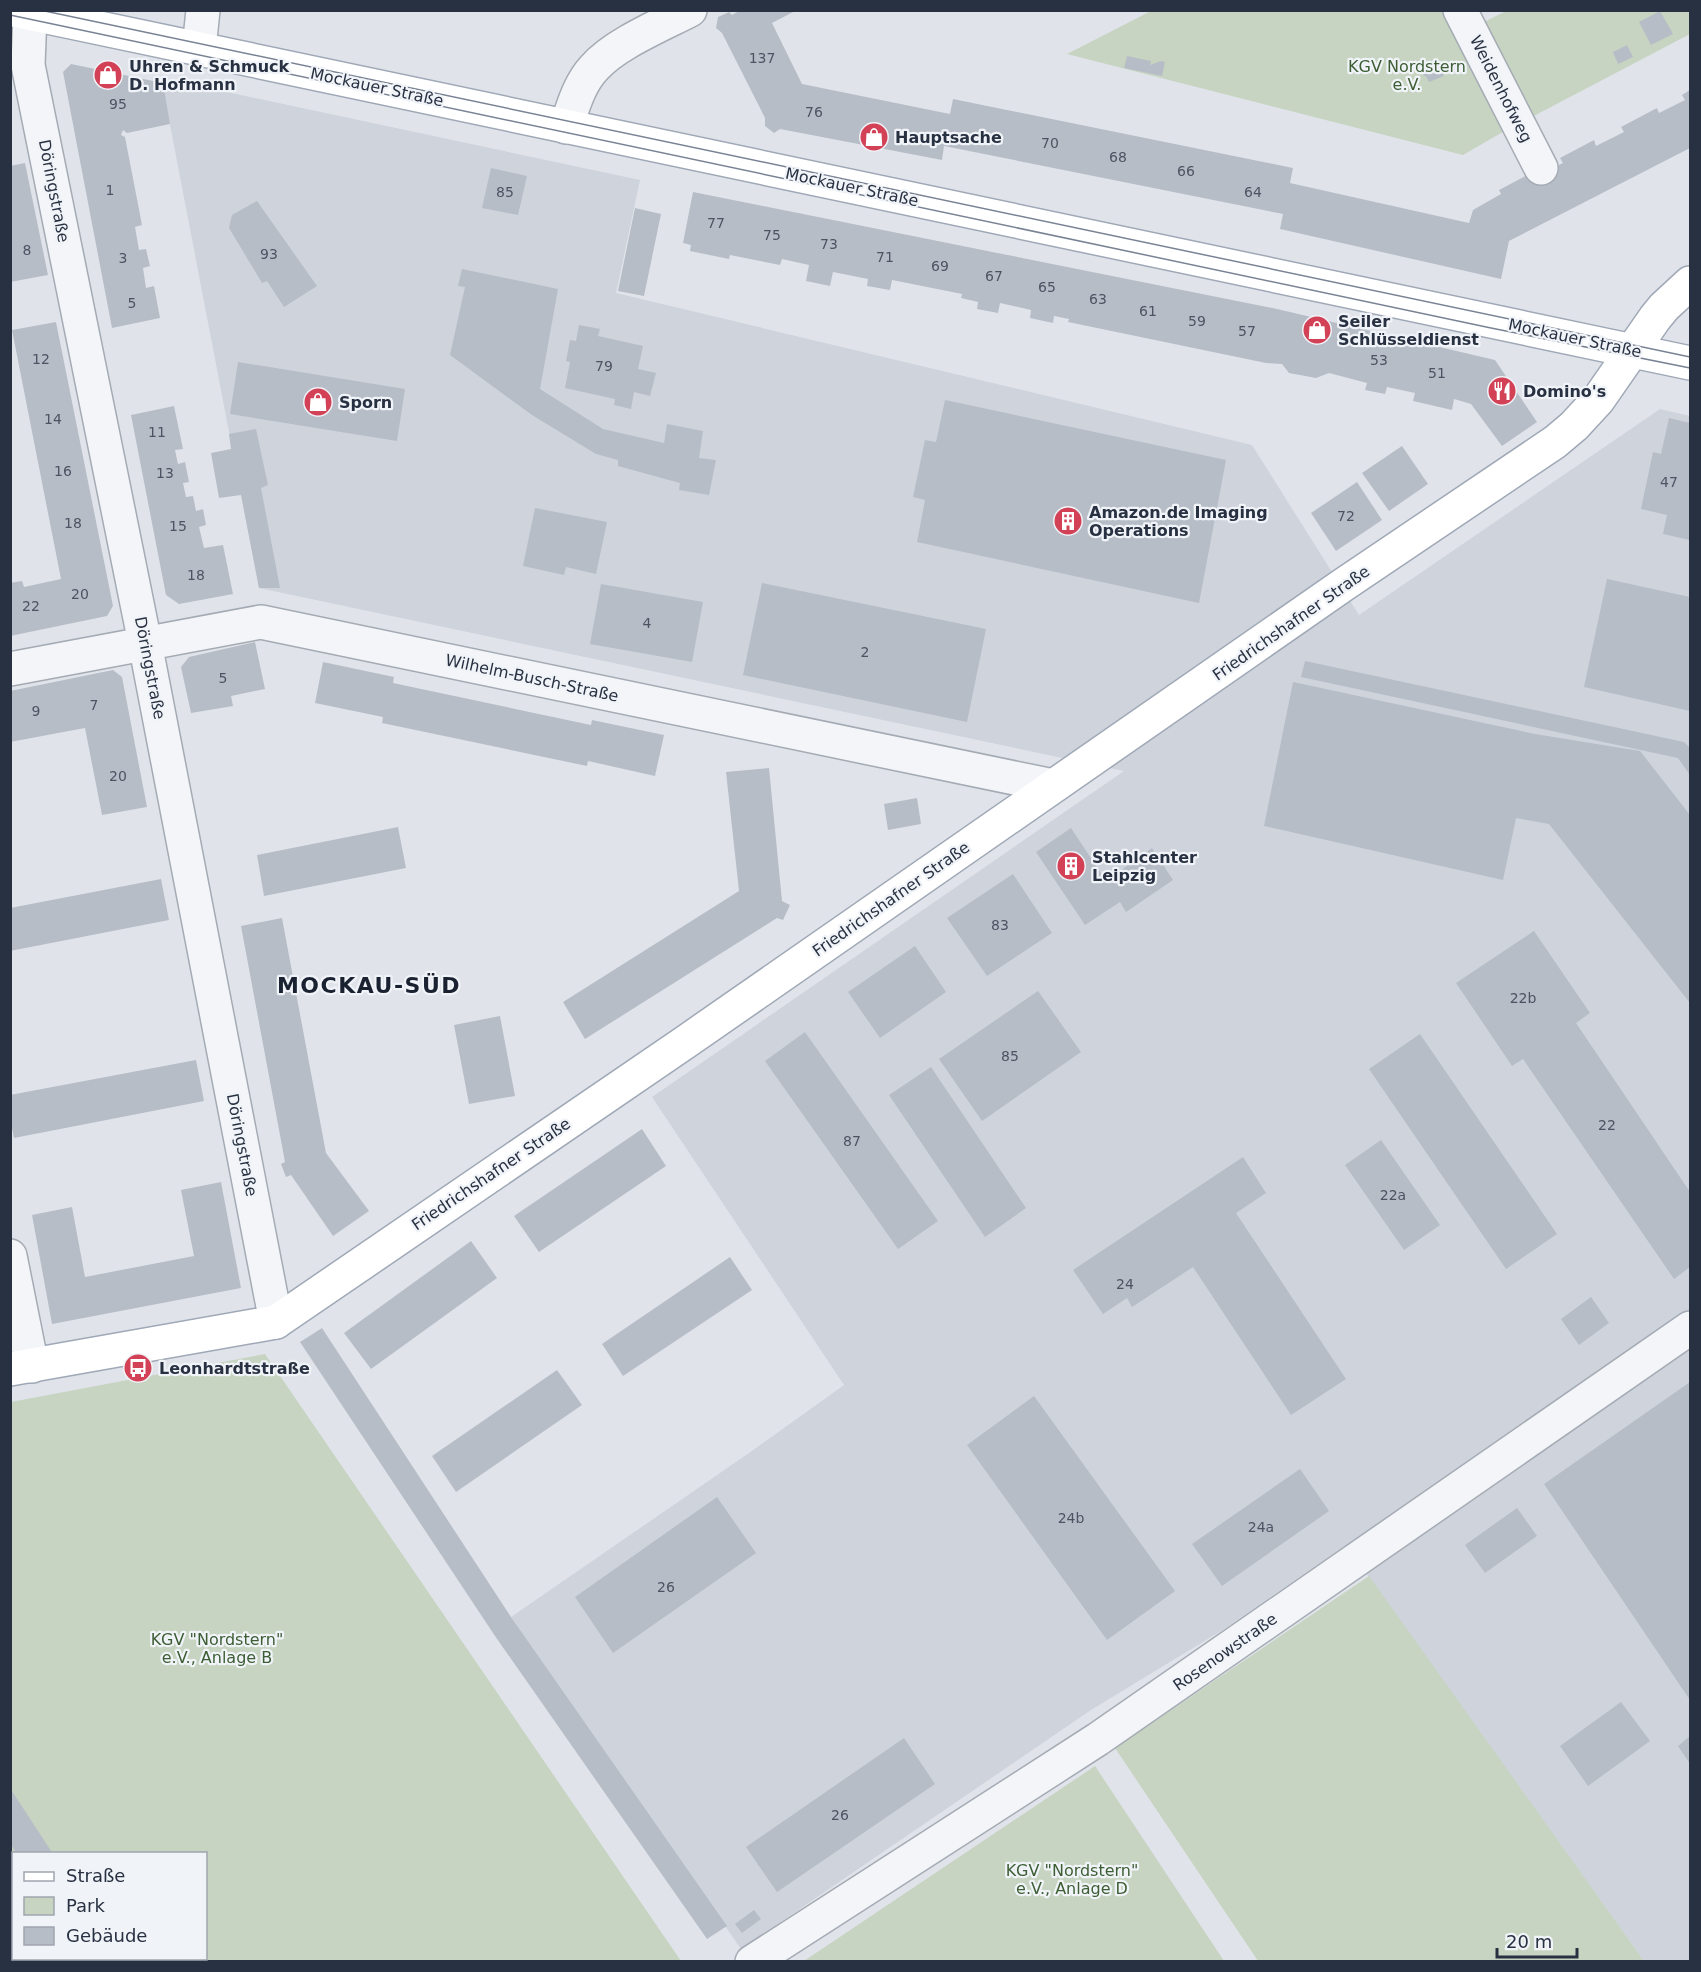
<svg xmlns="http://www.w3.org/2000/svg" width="1701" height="1972" viewBox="0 0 1701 1972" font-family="'DejaVu Sans',sans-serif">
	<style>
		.built { fill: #ced3dc }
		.green { fill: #c6d4c1; fill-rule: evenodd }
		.building { fill: #b7bdc7 }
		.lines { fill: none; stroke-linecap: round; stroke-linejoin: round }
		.minor-casing { stroke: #a5abb4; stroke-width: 36 }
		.major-casing { stroke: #9fa8b6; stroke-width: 36 }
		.minor { stroke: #f3f5f8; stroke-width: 33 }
		.major { stroke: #fff; stroke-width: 33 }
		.tram { stroke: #798394; stroke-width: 1.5 }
		.labels { text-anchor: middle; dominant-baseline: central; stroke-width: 4.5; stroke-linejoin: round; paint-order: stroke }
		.number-label { font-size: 14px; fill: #4c5463 }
		.poi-label { font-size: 16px; font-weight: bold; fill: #283142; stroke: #f0f3f7; text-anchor: start }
		.park-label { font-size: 16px; fill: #3d5e35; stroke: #f0f3f7 }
		.street-label { font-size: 16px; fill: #283142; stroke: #f0f3f7 }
		.district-label { font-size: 22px; font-weight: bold; letter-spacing: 1.5px; fill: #1a2232; stroke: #f0f3f7 }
	</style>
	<rect width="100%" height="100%" fill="#e0e4ea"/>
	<path class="built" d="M161,78l479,102 -24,113 636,152 107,170 301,-206 30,7v1545h-46l-298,-416 -125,86 -130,79 -350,239 -230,-332 238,-164 95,-68 -192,-288 472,-326 -865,-183z"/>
	<path class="green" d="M1151,11h295l62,118 -45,26 -396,-101z
		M1506,11h184v23l-162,85 -48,-95z
		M265,1354l416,607 -670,1v-560zM14,1854h192v104h-192z
		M1369,1576l275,385h-386l-143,-213z
		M1095,1766l129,195h-420z"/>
	<path class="building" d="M741,10h56l-25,13 30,61 148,30 3,-15 340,69 -3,15 179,40 4,-13 28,-16 -2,-4 34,-18 3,5 27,-14 -3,-5 34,-18 2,6 28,-14 -3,-5 36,-19 2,5 26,-13 -3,-5 8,-5v58l-181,93 -8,38 -221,-50 3,-15 -339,-68 -2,14 -162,-31 -6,4 -9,-7v-8l-6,-12 -37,-73 -6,-5 2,-11 11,-5 3,3z
		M1660,11l13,23 -22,11 -12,-23z
		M1627,45l6,12 -15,7 -5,-12z
		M1127,56l24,5 -1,4 11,-4 4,1 -3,14 -38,-8z
		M71,64l92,19 7,41 -43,9 -4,-3 -2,5 4,2 17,88 -7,2 4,23 7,-1 4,17 -7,2 3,20 8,-2 6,32 -48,10 -49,-256z
		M1439,64l5,12 -15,6 -3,-6h-2l-2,-3z
		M25,163l23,112 -38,7v-116z
		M491,168l36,8 -9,39 -36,-7z
		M693,192l584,117 218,51 42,62 -35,24 -31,-42 -17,-5 -2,11 -39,-9 2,-8 -28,-6 -2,7 -20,-4 2,-7 -38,-10 -13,5 -27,-5 -7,-9 -16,-1 -198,-41 1,-3 -15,-3 -1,7 -23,-5 1,-8 -31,-7 -2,10 -21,-4 1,-7 -17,-4 1,-4 -70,-14 -2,10 -23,-4 1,-7 -35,-7 -3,14 -24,-5 3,-16 -27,-6 -2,6 -50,-10 -1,4 -39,-8 1,-6 -8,-2z
		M257,201l60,85 -33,21 -17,-26 -5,2 -33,-55 3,-13z
		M635,208l26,6 -17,82 -26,-5z
		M462,269l96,20 -18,100 63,40 61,14 3,-19 36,7 -4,27 17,2 -7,35 -30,-5 1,-7 -62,-17v-6l-22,-6 -64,-39 -82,-60 15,-68 -7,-1z
		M56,322l57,284 -6,10 -97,20v-53l12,-2 2,6 37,-8 -49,-249z
		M579,325l21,4 -2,7 45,10 -5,23 18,4 -6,23 -16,-4 -3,17 -17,-4 1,-6 -50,-11 5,-26 -4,-1 4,-21 6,1z
		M238,362l167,27 -8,52 -167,-27z
		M945,400l281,60 -27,143 -282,-61 8,-42 -12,-3 12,-57 11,2z
		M174,406l9,43 -8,1 3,14 7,-2 4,20 -6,1 3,14 7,-1 3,15 7,-2 3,16 -7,2 5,21 19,-3 10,49 -54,10 -13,-9 -35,-180z
		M1669,418l21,5v117l-27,-6 4,-19 -26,-6 12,-57 8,2z
		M256,429l12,56 -7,3 19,100h-21l-18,-93 -22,3 -8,-45 20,-4 -2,-15z
		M1402,446l26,38 -39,27 -27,-38z
		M1357,482l25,38 -46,31 -25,-38z
		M535,508l72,14 -11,52 -30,-7 -2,8 -41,-9z
		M1607,579l83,18v114l-106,-24z
		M762,583l224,46 -19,93 -224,-47z
		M601,584l102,18 -11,60 -102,-18z
		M255,642l10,47 -34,7 2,10 -42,7 -10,-46 8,-10z
		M1305,661l379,81 6,6v27l-12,-17 -377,-81z
		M323,662l71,15 -1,6 198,42 1,-5 72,15 -9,41 -67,-15 -1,5 -205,-43 1,-6 -68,-14z
		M113,670l9,7 25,130 -45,8 -17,-87 -75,14v-51z
		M1293,682l242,52 105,17 50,64v188l-141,-179 -33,-6 -13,62 -239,-54z
		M769,768l13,133 8,4 -7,15 -6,-2 -192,121 -22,-37 176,-111 -13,-119z
		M917,798l4,26 -33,6 -4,-26z
		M398,827l8,41 -142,28 -7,-41z
		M1071,828l35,53 46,-33 21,32 -47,32 -6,-10 -35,23 -49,-73z
		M1013,874l39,59 -65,43 -40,-58z
		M161,879l8,41 -159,31v-43z
		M282,918l44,235 43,58 -36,25 -42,-61 -5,2 -5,-13 4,-2 -44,-236z
		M1534,931l56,82 -14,10 114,169v75l-16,12 -151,-220 -11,7 -56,-83z
		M915,946l31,46 -66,46 -32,-46z
		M1038,991l43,61 -99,69 -43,-62z
		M500,1016l15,80 -46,8 -15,-79z
		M805,1032l133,189 -40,28 -133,-188z
		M1420,1034l137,200 -51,35 -137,-200z
		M196,1060l8,41 -190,37 -4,-20v-23z
		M931,1067l95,141 -41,29 -96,-142z
		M642,1129l24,37 -127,86 -25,-36z
		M1381,1140l59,85 -36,25 -59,-85z
		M1243,1157l23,36 -30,20 110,166 -55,36 -98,-148 -61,40 -5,-9 -24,16 -30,-44z
		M221,1182l20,106 -189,36 -20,-109 40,-8 13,70 109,-21 -13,-66z
		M471,1241l26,37 -126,91 -27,-36z
		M730,1257l22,33 -129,86 -21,-32z
		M1591,1297l18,26 -30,22 -18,-26z
		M322,1328l189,289 216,309 -20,13 -212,-303 -195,-294z
		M557,1370l25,35 -126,87 -24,-36z
		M1690,1382v318l-146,-216z
		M1034,1396l141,195 -68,49 -140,-195z
		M1300,1469l29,42 -107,75 -30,-42z
		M717,1497l39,56 -143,100 -38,-56z
		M1517,1508l20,28 -52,37 -20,-28z
		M1621,1702l29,39 -62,45 -28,-40z
		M1690,1736v28l-12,-18z
		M904,1738l31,46 -158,108 -31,-45z
		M10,1788l43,66h-36l-7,-11z
		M754,1910l7,9 -19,14 -7,-9z"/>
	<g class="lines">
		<g class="minor-casing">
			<path id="minor" d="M1460,10l81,158
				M30,14l-2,51 117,578 131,679
				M199,49l4,-39
				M566,127c7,-20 13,-43 28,-59 21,-24 67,-43 96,-58
				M10,669l251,-47 792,164
				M10,1256l22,110
				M752,1962l346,-223 592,-411"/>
		</g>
		<g class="major-casing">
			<path id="major" d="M14,10l1676,353
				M10,1369l266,-47 411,-281 656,-456 212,-143 19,-16 24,-26 57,-82 9,-11 26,-24"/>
		</g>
		<use href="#minor" class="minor"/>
		<use href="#major" class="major"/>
		<path class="tram" d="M40,10l1650,347
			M10,15l1481,313 199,40"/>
	</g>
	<defs>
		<g id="shop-disc" transform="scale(1.5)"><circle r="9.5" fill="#d34157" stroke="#f0f3f7"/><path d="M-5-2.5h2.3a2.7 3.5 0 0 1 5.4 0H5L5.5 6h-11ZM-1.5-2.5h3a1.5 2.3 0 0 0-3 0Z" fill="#fff"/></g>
		<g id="restaurant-disc" transform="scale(1.5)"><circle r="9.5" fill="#d34157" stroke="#f0f3f7"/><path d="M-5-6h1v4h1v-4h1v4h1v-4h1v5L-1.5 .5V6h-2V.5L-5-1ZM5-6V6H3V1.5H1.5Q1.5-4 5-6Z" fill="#fff"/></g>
		<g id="building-disc" transform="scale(1.5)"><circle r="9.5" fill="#d34157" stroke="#f0f3f7"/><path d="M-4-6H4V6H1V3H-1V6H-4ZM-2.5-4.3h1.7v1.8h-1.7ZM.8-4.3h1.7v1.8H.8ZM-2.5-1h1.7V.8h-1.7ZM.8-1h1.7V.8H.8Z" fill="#fff"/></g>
		<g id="bus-disc" transform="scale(1.5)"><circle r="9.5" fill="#d34157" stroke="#f0f3f7"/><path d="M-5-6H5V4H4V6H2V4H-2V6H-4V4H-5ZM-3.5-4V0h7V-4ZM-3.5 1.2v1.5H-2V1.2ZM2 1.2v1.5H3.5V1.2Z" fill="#fff"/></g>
	</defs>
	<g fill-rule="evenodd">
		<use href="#shop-disc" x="108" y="75"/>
		<use href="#shop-disc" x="874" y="137"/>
		<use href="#shop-disc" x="1317" y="330"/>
		<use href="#restaurant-disc" x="1502" y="391"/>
		<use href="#shop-disc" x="318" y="402"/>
		<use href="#building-disc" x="1068" y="521"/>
		<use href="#building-disc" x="1071" y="866"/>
		<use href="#bus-disc" x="138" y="1368"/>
	</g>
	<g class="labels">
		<g class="number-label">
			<text x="762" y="58">137</text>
			<text x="118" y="104">95</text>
			<text x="814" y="112">76</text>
			<text x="1050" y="143">70</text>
			<text x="1118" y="157">68</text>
			<text x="1186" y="171">66</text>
			<text x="110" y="190">1</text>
			<text x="505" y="192">85</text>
			<text x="1253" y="192">64</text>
			<text x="716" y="223">77</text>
			<text x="772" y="235">75</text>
			<text x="829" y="244">73</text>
			<text x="27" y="250">8</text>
			<text x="269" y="254">93</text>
			<text x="885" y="257">71</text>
			<text x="123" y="258">3</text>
			<text x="940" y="266">69</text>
			<text x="994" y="276">67</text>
			<text x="1047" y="287">65</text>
			<text x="1098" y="299">63</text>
			<text x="132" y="303">5</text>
			<text x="1148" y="311">61</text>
			<text x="1197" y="321">59</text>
			<text x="1247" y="331">57</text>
			<text x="41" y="359">12</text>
			<text x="1379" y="360">53</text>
			<text x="604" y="366">79</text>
			<text x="1437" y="373">51</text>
			<text x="53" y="419">14</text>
			<text x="157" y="432">11</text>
			<text x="63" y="471">16</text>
			<text x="165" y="473">13</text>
			<text x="1669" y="482">47</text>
			<text x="1346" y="516">72</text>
			<text x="73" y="523">18</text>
			<text x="178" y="526">15</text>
			<text x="196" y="575">18</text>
			<text x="80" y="594">20</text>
			<text x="31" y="606">22</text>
			<text x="647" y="623">4</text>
			<text x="865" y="652">2</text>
			<text x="223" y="678">5</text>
			<text x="94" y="705">7</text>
			<text x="36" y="711">9</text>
			<text x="118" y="776">20</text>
			<text x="1000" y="925">83</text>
			<text x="1523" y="998">22b</text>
			<text x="1010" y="1056">85</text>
			<text x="1607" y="1125">22</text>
			<text x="852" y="1141">87</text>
			<text x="1393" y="1195">22a</text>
			<text x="1125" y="1284">24</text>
			<text x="1071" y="1518">24b</text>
			<text x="1261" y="1527">24a</text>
			<text x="666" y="1587">26</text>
			<text x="840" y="1815">26</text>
		</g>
		<g class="poi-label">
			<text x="129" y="66">Uhren &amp; Schmuck<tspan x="129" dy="18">D. Hofmann</tspan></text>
			<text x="895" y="137">Hauptsache</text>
			<text x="1338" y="321">Seiler<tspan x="1338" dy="18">Schlüsseldienst</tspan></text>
			<text x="1523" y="391">Domino's</text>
			<text x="339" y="402">Sporn</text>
			<text x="1089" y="512">Amazon.de Imaging<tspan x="1089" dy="18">Operations</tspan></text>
			<text x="1092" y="857">Stahlcenter<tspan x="1092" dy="18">Leipzig</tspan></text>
			<text x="159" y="1368">Leonhardtstraße</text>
		</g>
		<g class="park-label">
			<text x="1407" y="66">KGV Nordstern<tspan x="1407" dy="18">e.V.</tspan></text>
			<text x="217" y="1639">KGV "Nordstern"<tspan x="217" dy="18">e.V., Anlage B</tspan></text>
			<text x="1072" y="1870">KGV "Nordstern"<tspan x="1072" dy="18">e.V., Anlage D</tspan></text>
		</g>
		<g class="street-label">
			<text transform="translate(377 87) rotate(12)">Mockauer Straße</text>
			<text transform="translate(1501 89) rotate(63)">Weidenhofweg</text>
			<text transform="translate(852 187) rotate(12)">Mockauer Straße</text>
			<text transform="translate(54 191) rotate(79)">Döringstraße</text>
			<text transform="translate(1575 338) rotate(12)">Mockauer Straße</text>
			<text transform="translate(1291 623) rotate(-35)">Friedrichshafner Straße</text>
			<text transform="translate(150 668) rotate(79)">Döringstraße</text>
			<text transform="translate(532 678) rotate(12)">Wilhelm-Busch-Straße</text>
			<text transform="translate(891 899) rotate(-35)">Friedrichshafner Straße</text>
			<text transform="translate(242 1145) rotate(79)">Döringstraße</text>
			<text transform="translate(491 1174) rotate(-34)">Friedrichshafner Straße</text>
			<text transform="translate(1225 1652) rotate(-35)">Rosenowstraße</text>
		</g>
		<g class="district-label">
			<text x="369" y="985">MOCKAU-SÜD</text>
		</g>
	</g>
	<rect width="1701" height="1972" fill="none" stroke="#283142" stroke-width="24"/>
	<rect x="12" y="1852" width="195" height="108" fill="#f0f3f7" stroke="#a0a5af" stroke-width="1.5"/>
	<rect x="24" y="1872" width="30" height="9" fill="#ffffff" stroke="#a0a5af" stroke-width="1.5"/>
	<text x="66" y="1882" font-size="18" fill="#283142">Straße</text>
	<rect x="24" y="1897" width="30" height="18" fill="#c6d4c1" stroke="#a0a5af" stroke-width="1.5"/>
	<text x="66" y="1912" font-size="18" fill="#283142">Park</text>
	<rect x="24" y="1927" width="30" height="18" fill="#b7bdc7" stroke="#a0a5af" stroke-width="1.5"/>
	<text x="66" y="1942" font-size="18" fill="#283142">Gebäude</text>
	<path d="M1497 1948v9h80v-9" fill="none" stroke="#283142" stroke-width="3"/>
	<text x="1506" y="1948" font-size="18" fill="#283142" stroke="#f0f3f7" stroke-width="4.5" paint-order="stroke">20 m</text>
</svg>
